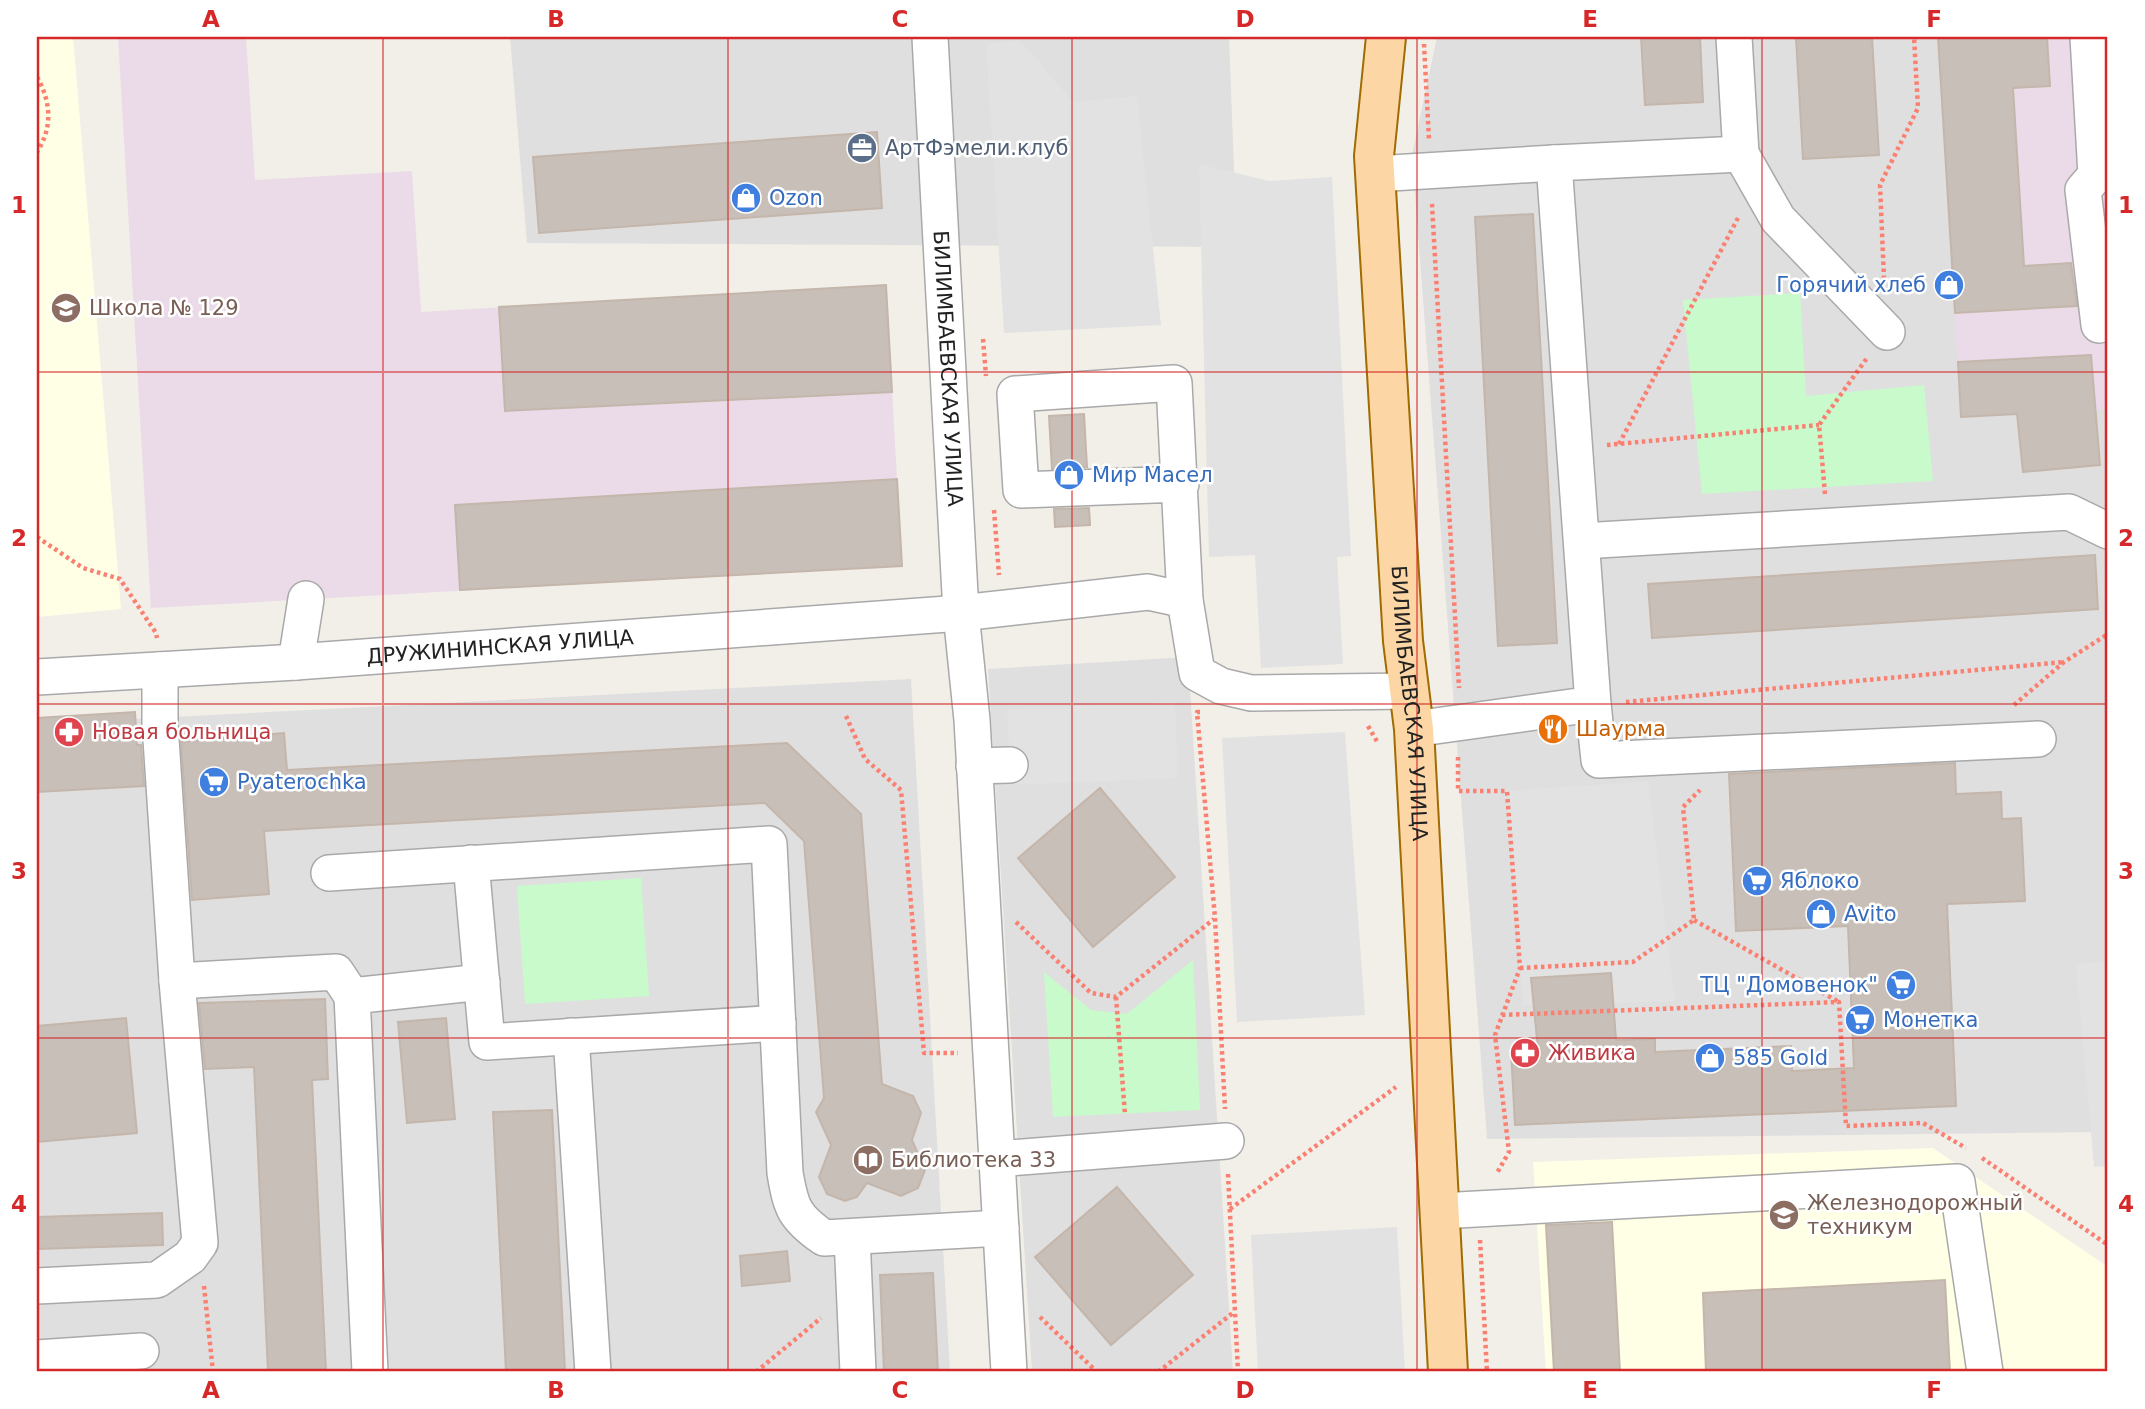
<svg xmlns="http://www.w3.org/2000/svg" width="2145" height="1409" viewBox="0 0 2145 1409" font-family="'DejaVu Sans',sans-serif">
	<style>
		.residential { fill: #e0dfdf }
		.industrial { fill: #ebdbe8 }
		.education { fill: #ffffe5 }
		.park { fill: #c8facc }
		.parking { fill: #e2e2e2 }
		.building { fill: #c7bfb8; stroke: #c4b6ab; stroke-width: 2 }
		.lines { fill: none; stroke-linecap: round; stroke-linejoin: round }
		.minor-casing { stroke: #a9a9a9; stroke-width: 38 }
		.major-casing { stroke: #a06b00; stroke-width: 42 }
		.path { stroke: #fa8072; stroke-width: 4.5; stroke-dasharray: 3.5 3.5; stroke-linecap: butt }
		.minor { stroke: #fff; stroke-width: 35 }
		.major { stroke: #fcd6a4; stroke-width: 38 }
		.grid { fill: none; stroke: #d62828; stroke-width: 2; stroke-opacity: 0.55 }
		.labels { text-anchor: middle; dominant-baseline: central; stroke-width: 5; stroke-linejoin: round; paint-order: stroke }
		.service-label { font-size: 21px; fill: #4e5e75; stroke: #fff; text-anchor: start }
		.shop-label { font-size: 21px; fill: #366cbe; stroke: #fff; text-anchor: start }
		.education-label { font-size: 21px; fill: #785e54; stroke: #fff; text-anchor: start }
		.street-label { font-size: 21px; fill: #222; stroke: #fff }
		.food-label { font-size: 21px; fill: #c56008; stroke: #fff; text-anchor: start }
		.health-label { font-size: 21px; fill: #be3a42; stroke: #fff; text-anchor: start }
		.neatline { fill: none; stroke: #d62828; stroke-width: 2.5 }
		.grid-label { font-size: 23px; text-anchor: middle; font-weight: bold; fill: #d62828 }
	</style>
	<rect width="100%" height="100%" fill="#f2efe9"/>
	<path class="residential" d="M510,37h719l8,210 -710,-4z
		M1437,37h671v1095l-621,7 -75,-984z
		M1188,657l45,715h-201l-44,-703z
		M911,679l39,693h-913v-648z"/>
	<path class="industrial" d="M118,37h128l9,143 157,-9 9,141 465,-27 16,281 -751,42z
		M1938,37h170v372l-147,8z"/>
	<path class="education" d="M37,37h36l48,572 -84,8z
		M1933,1148l175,119v105h-562l-13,-210z"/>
	<path class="park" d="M1800,293l6,103 118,-11 9,96 -231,13 -19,-194z
		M641,878l8,118 -124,8 -8,-118z
		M1193,960l7,150 -147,7 -9,-145 47,38 36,4z"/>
	<path class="parking" d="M1020,40l53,62 64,-6 24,229 -157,8 -18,-289z
		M1199,164l70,17 63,-4 19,379 -14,1 6,107 -82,4 -6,-113 -46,2z
		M1175,702l3,76 -167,7 -4,-76z
		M1345,732l20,283 -128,7 -15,-284z
		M1648,781l27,220 -152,5 -16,-215z
		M2108,961v205l-14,1 -18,-203z
		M1397,1227l8,145h-147l-7,-137z"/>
	<path class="building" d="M1641,37h59l3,65 -58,3z
		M1796,37h76l7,118 -76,4z
		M1938,37h109l3,49 -37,2 11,178 47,-3 6,43 -122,7z
		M877,132l5,76 -343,25 -6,-76z
		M1533,214l24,429 -59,3 -23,-429z
		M886,285l6,107 -387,19 -6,-104z
		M2091,355l9,110 -77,7 -6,-58 -56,3 -3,-55z
		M1084,414l3,53 -35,2 -3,-53z
		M897,479l5,87 -442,24 -5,-85z
		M1089,508l1,17 -35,2 -1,-18z
		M2095,555l3,54 -446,29 -4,-54z
		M135,712l2,33h4l3,41 -107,6v-74z
		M284,733l3,37 500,-27 74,71 21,270 31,12 8,17 -9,27 13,30 -7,18 -17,8 -34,-13 -10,14 -12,4 -18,-7 -8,-17 12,-32 -15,-33 8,-14 -20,-257 -39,-38 -501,28 5,63 -77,6 -11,-158z
		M1955,763l1,31 45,-2 1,27 19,-1 4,83 -78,3 9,202 -441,19 -4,-75 27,-1 -7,-71 80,-5 5,67 39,-1v13l136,-6 1,25 62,-3 -6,-142 -112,5 -7,-157z
		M1100,788l75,89 -82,70 -75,-89z
		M325,999l3,80 -16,1 14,292h-58l-14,-305 -49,2 -6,-66z
		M126,1018l11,115 -100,9v-116z
		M446,1018l9,101 -48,4 -9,-101z
		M552,1110l13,262h-59l-13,-260z
		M1117,1187l76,88 -82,70 -76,-88z
		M162,1213l1,32 -126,4v-32z
		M1612,1222l8,150h-66l-8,-147z
		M787,1251l3,30 -48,5 -2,-30z
		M933,1273l5,99h-54l-4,-97z
		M1945,1280l5,92h-244l-3,-79z"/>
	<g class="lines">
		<g class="minor-casing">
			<g id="minor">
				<path id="s1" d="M930,37l31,576 11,107 37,652"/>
				<path d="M2088,37l8,138 -13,15 16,135"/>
				<path d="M1741,154l37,65 109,113"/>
				<path d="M1375,174l179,-11"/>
				<path d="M1181,484l-160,6 -6,-96 159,-11 11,217"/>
				<path d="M1582,541l487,-29 39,19"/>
				<path d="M296,662l10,-63"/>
				<path id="s2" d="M37,677l259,-15 665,-49 187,-21 37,8 12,73 24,13 30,7 159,-2"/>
				<path d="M1593,704l6,56 439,-21"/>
				<path d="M1414,729l179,-25 -39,-541 187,-9 -7,-117"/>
				<path d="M974,766l36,-1"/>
				<path d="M471,863l16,179 291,-19"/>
				<path d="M329,873l440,-29 16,329c6,35 9,44 39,65l177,-10"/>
				<path d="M177,981l159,-9 16,24"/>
				<path d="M571,1036l22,336"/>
				<path d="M997,1159l229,-18"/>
				<path d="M1440,1211l517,-29 28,190"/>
				<path d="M852,1237l6,135"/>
				<path d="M37,1286l120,-6 33,-23 10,-14 -23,-262 -17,-257v-54"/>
				<path d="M37,1358l104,-7"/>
				<path d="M370,1372l-18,-376 130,-14"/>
			</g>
		</g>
		<g class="major-casing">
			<g id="major">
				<path id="s3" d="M1386,37l-12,119 29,485 11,88 34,643"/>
			</g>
		</g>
		<path class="path" d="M1424,44l5,96
			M37,77c14,25 16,50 0,75
			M1432,204l27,484
			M1884,279l-4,-94 38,-77 -4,-71
			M983,339l3,37
			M1619,444l119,-226
			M1607,445l212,-20
			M1825,494l-6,-69 48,-67
			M994,510l5,65
			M37,537l46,31 37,11 36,54 1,5
			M1626,702l438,-40
			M2014,705l50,-43 44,-28
			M1200,712h-3l18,206 10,191
			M846,716l19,43 36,31 23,263h34
			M1368,726l10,17
			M1458,757v34h49l13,177 -25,67 14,117 -12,21
			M1694,920l145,82
			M1016,922l75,71 25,4 98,-78
			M1520,968l113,-6 61,-42 -11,-113 17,-17
			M1116,997l9,118
			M1502,1015l337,-13 7,124 77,-3 43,25
			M1982,1158l126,87
			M1228,1174l10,198
			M1230,1209l166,-122
			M1480,1240l7,132
			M204,1286l9,86
			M1040,1317l57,55
			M756,1372l65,-54
			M1158,1372l76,-60"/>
		<use href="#minor" class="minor"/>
		<use href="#major" class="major"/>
	</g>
	<path class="grid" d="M383,37v1335M728,37v1335M1072,37v1335M1417,37v1335M1762,37v1335M37,372h2071M37,704h2071M37,1038h2071"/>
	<defs>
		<g id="office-disc" transform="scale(1.575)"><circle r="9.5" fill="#5c6f8a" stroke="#fff"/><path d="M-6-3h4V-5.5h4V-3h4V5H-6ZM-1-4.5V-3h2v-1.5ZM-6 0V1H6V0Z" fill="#fff"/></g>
		<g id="shop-disc" transform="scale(1.575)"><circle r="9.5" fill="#3f7fe0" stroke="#fff"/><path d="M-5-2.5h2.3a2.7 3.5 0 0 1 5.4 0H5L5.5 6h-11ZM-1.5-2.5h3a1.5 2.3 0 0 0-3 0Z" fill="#fff"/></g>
		<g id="school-disc" transform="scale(1.575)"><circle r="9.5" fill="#8d6e63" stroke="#fff"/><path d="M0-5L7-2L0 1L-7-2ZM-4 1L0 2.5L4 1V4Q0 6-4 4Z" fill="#fff"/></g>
		<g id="restaurant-disc" transform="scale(1.575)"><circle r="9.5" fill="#e8710a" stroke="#fff"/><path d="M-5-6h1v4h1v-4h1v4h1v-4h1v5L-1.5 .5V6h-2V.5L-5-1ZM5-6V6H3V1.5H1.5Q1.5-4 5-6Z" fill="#fff"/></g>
		<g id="pharmacy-disc" transform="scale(1.575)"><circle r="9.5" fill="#e0444e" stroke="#fff"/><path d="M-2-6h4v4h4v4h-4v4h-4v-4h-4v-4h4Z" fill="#fff"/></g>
		<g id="supermarket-disc" transform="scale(1.575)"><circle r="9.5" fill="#3f7fe0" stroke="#fff"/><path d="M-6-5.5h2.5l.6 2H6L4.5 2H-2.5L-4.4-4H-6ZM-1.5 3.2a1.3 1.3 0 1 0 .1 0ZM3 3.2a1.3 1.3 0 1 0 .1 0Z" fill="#fff"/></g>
		<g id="library-disc" transform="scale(1.575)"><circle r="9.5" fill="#8d6e63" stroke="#fff"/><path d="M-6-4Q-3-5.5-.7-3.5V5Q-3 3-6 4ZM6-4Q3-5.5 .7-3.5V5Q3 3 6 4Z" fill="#fff"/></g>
		<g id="university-disc" transform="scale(1.575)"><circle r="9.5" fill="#8d6e63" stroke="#fff"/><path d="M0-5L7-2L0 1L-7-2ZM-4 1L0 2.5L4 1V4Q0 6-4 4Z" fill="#fff"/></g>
	</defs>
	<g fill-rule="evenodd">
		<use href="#office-disc" x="862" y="148"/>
		<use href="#shop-disc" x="746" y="198"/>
		<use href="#shop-disc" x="1949" y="285"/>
		<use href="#school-disc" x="66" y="308"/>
		<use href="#shop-disc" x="1069" y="475"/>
		<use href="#restaurant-disc" x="1553" y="729"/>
		<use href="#pharmacy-disc" x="69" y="732"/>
		<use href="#supermarket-disc" x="214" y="782"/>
		<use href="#supermarket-disc" x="1757" y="881"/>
		<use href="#shop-disc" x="1821" y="914"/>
		<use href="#supermarket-disc" x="1901" y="985"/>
		<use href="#supermarket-disc" x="1860" y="1020"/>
		<use href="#pharmacy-disc" x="1525" y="1053"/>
		<use href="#shop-disc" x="1710" y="1058"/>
		<use href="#library-disc" x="868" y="1160"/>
		<use href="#university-disc" x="1784" y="1215"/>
	</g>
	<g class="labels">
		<g class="service-label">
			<text x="885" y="148">АртФэмели.клуб</text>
		</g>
		<g class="shop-label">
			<text x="769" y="198">Ozon</text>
			<text x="1926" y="285" text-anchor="end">Горячий хлеб</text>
			<text x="1092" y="475">Мир Масел</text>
			<text x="237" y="782">Pyaterochka</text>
			<text x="1780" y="881">Яблоко</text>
			<text x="1844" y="914">Avito</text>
			<text x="1878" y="985" text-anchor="end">ТЦ "Домовенок"</text>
			<text x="1883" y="1020">Монетка</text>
			<text x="1733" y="1058">585 Gold</text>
		</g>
		<g class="education-label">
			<text x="89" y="308">Школа № 129</text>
			<text x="891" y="1160">Библиотека 33</text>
			<text x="1807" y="1203">Железнодорожный<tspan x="1807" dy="24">техникум</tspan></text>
		</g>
		<g class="street-label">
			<text stroke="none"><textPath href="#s1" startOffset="332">БИЛИМБАЕВСКАЯ УЛИЦА</textPath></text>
			<text stroke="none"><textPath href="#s2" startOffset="464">ДРУЖИНИНСКАЯ УЛИЦА</textPath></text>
			<text stroke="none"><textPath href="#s3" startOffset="668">БИЛИМБАЕВСКАЯ УЛИЦА</textPath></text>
		</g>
		<g class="food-label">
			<text x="1576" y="729">Шаурма</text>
		</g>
		<g class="health-label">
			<text x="92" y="732">Новая больница</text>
			<text x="1548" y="1053">Живика</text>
		</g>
	</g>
	<rect width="2145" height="1409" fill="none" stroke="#ffffff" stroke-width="77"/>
	<rect x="38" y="38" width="2068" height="1332" class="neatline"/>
	<g class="grid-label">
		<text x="211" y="27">A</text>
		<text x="556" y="27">B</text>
		<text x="900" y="27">C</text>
		<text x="1245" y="27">D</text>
		<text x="1590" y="27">E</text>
		<text x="1934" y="27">F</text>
		<text x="19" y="213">1</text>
		<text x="2126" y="213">1</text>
		<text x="19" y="546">2</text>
		<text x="2126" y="546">2</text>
		<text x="19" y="879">3</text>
		<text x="2126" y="879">3</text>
		<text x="19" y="1212">4</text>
		<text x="2126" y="1212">4</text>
		<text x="211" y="1398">A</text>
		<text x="556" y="1398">B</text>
		<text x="900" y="1398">C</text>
		<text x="1245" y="1398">D</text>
		<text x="1590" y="1398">E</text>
		<text x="1934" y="1398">F</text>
	</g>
</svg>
